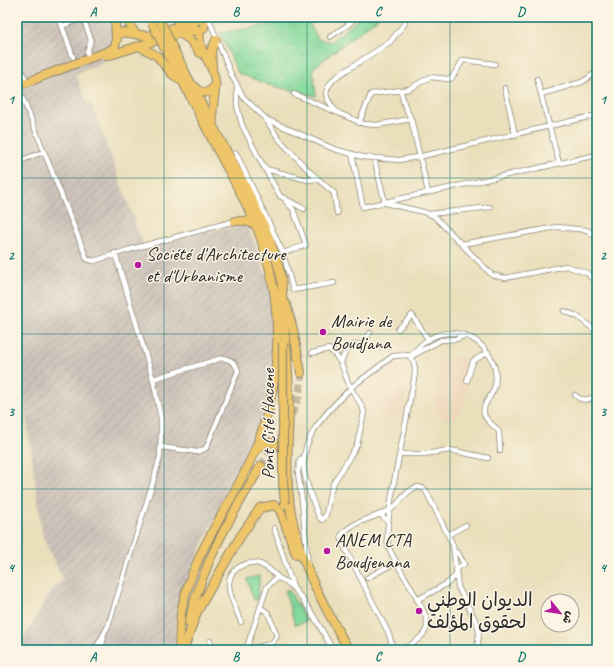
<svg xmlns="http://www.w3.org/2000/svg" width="614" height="667" viewBox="0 0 614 667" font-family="Caveat,'Playpen Sans Arabic',sans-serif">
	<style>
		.built { fill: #eed7bb }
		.industrial { fill: url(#industrial-furrows) }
		.grass { fill: url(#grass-tufts); stroke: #588264 }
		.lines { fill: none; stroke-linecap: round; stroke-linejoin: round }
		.trunk-tunnel { stroke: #c4bb9e; stroke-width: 8; stroke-dasharray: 8 4; stroke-linecap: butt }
		.minor-casing { stroke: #8a8573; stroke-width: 6 }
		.trunk-casing { stroke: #8a8573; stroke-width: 10 }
		.minor { stroke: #fff; stroke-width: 4.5 }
		.trunk { stroke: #eec569; stroke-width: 8 }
		.trunk-bridge-casing { stroke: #8a8573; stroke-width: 10; stroke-linecap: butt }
		.trunk-bridge { stroke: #eec569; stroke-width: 8 }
		.grid { fill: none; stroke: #0f766e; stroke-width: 1; stroke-opacity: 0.55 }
		.poi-dot { fill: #b5179e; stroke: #fcf5e5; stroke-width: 1.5 }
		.labels { text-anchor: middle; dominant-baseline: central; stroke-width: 3; stroke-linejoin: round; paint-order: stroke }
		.poi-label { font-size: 19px; fill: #2b2b2b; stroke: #fcf5e5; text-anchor: start }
		.street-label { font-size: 19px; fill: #2b2b2b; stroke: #fcf5e5 }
		.neatline { fill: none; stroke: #0f766e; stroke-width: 1.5 }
		.grid-label { font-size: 13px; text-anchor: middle; font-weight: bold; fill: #0f766e }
	</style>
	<defs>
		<pattern id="industrial-furrows" width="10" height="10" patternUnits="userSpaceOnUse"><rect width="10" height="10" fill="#ccc2b9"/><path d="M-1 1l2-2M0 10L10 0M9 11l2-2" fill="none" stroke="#afa79f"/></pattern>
		<pattern id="grass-tufts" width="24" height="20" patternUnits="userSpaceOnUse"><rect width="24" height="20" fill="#84d99c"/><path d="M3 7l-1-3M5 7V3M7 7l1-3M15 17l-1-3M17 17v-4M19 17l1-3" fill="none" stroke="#72ba87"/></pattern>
	</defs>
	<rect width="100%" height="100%" fill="#fcf5e5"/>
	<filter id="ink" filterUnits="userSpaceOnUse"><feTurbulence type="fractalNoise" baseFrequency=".025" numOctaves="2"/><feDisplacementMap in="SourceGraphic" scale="8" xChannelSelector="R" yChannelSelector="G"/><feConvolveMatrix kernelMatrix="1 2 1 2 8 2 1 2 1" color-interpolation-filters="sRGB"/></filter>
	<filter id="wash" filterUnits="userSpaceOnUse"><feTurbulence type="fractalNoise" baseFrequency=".012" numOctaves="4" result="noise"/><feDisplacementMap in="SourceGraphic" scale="16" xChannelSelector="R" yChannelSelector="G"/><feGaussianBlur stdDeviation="0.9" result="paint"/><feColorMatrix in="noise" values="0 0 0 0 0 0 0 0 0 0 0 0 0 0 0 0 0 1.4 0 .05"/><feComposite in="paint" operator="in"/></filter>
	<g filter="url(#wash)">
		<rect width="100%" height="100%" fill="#eadfbb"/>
		<path class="built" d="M446,356l15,2 6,7 -4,16 4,6 -4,21 -8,11 -14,-1 -7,-14 7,-41z
			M401,363l7,3 3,8 -10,46 -19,-5 -13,-9 -11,-17 35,-25z"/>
		<path class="industrial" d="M17,17h97v32l-11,14 -28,11 13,30 3,-2 54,148 56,-18 45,-6 3,4 11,27 11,33 3,28 -1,39 -8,52 -11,30 -58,119 -18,46 -3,46h-158l36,-62 10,-8 -20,-43 -20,-144 -6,-3z"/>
		<path class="grass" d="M361,17h18l-66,51 3,28 -47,-11 -31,-12 -18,-40 87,-14 11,20 12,3z
			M259,576v9l-2,15h-3l-7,-21z
			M288,589l19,32 -12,4 -10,-34z"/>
	</g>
	<g filter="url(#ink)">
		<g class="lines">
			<path class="trunk-tunnel" d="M261,466c17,-29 41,-58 40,-93"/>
			<g class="minor-casing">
				<path id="minor" d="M59,17l3,9
					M83,17l8,23 -4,12 2,6
					M208,17l23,57 13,24 22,21 68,30 29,8 36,3 19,-3 179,-42
					M330,37l19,-13 6,-7
					M73,57l-11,-31 22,-8
					M17,58l10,25
					M537,79l22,84
					M237,84v22l5,19 17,33 21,38 24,13
					M505,88l10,47
					M19,89l68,170 7,2 6,-2 28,-9 107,-29
					M401,91l3,13 7,15
					M294,94l70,30 13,1 34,-6 17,73
					M541,94l41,-12 15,-10
					M336,111c-12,-14 -14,-20 0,-34l54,-35 15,-19
					M267,121l11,17 33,35 23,20 3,20
					M359,123l12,-29 38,-5 21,-12 18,2 4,-1 11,-18 32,4
					M236,153l47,100 10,37 41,-7
					M352,154l11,53 234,-52
					M374,158l11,45 39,9 10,4 58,59 13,3 61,-12 21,7 10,11
					M17,162l26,-10
					M266,169l42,11 9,-1
					M430,214l60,-7
					M462,244l95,-17 30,3 10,8
					M283,253l23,-8 -13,-36 -7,-7
					M564,311l13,5 20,16
					M398,329l14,-14 16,24
					M312,353l17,-4c16,12 14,27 23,41 4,8 10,13 12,22l-7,33 -24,39 -3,9 -4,22 -4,5 -3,-3c-6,-15 -12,-30 -15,-46 -5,-35 27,-63 49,-85l40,-30 15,-1c5,4 7,10 7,16 -1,13 -5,26 -7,39 -6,35 -15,70 -19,105 -1,10 -3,21 -1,30 5,18 43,68 39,82 -3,11 -16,17 -24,23
					M412,356l29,-16 16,-1 8,-4
					M410,357c12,-15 24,-25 43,-24 27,2 49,28 41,56 -3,8 -12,15 -10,25 2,8 11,11 15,18l1,19
					M341,363c4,-13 8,-19 22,-19l7,-11
					M153,379l69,-21c8,1 14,4 16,13l-32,77 -8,4 -37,-5
					M467,381l6,-20 15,-9
					M575,395c7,7 15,5 22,0
					M400,454h24l26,-4 38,8
					M305,457l-5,2 -2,14 4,27 6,64
					M380,514l9,9
					M274,528l19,59
					M448,535l18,-10
					M454,552l4,1 6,11 -8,5
					M367,578l29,-16
					M417,600l31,-17 8,-8
					M241,622c-4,-11 -13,-27 -12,-39 1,-16 22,-25 35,-17 6,3 10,8 15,12
					M210,641l3,9
					M271,644l1,6
					M253,648l18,-4 6,-8 -9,-23 -8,-6
					M95,650l13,-24 45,-144 7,-25 1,-24v-14l-8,-40 -38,-126
					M100,650l4,-12
					M246,650l21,-63 9,-9c21,1 47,55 57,72
					M394,650l-6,-18 -45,-88 -2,-8c10,-15 34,-18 49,-26 11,-7 16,-21 28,-23l7,2 28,56 5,42 19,36 2,9 -2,18"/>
			</g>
			<g class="trunk-casing">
				<path id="trunk" d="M115,17l1,23
					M126,17l8,15
					M175,17l6,9
					M193.5 25a5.5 5.5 0 1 1 11 0a5.5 5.5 0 1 1-11 0Z
					M200,31c-3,22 13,30 15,50 2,14 -5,26 -2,40
					M180,33l10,7 10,13
					M171,44c15,29 29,58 44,86 24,45 52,92 65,142 3,14 2,27 3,41 3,30 6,58 6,88 0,32 -4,65 0,97 5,55 33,105 60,152
					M139,46l18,10 15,18 10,7
					M164,47c18,32 34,65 51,98 15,29 32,57 44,88 27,73 24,157 -9,228 -22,49 -57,93 -68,147 -3,14 -2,28 -3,42
					M107,56l73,-23 18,-3
					M212,66l-1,-15 5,-11
					M17,86l94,-36 4,-4 3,-11 5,-3 24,4 48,-15
					M194,86c8,9 16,9 21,-2
					M235,221h11l10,4
					M286,304l7,25 8,44
					M255,452c11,-13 21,-13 30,1
					M189,622c13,-58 42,-106 72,-156
					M184,648l13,-36 43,-75 20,-29 14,-3 6,5 16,44"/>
			</g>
			<use href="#minor" class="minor"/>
			<use href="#trunk" class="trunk"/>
			<g class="trunk-bridge-casing">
				<path id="trunk-bridge" d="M160,20l11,24
					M152,23l12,24
					M283,343v139l2,22"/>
			</g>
			<use href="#trunk-bridge" class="trunk-bridge"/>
		</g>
	</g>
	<path class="grid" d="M164,17v633M307,17v633M450,17v633M17,178h580M17,334h580M17,489h580"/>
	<g class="poi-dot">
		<circle cx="138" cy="265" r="4"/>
		<circle cx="323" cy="332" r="4"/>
		<circle cx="327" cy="551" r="4"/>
		<circle cx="419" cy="611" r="4"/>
	</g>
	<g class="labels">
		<g class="poi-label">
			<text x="146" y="254">Société d'Architecture<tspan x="146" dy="22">et d'Urbanisme</tspan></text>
			<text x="331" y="321">Mairie de<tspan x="331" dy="22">Boudjana</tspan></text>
			<text x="335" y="540">ANEM CTA<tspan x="335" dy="22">Boudjenana</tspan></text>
			<text x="427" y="600">الديوان الوطني<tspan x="427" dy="22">لحقوق المؤلف</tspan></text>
		</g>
		<g class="street-label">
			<text transform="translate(268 424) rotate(-90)">Pont Cité Hacene</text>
		</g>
	</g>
	<rect width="614" height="667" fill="none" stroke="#fcf5e5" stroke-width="44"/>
	<g transform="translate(560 613) rotate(120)"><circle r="19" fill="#fcf5e5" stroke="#a8a49b"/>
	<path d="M0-3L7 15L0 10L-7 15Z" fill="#b5179e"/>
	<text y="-6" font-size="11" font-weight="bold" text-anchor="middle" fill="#2b2b2b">ش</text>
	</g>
	<rect x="22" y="22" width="570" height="623" class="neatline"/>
	<g class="grid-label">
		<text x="93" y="16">A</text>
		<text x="236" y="16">B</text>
		<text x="378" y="16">C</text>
		<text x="521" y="16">D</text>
		<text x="11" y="104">1</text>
		<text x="603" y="104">1</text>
		<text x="11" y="260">2</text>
		<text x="603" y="260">2</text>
		<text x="11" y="416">3</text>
		<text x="603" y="416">3</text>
		<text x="11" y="572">4</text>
		<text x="603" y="572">4</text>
		<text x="93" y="661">A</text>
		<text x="236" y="661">B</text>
		<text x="378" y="661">C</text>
		<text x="521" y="661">D</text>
	</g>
</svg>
